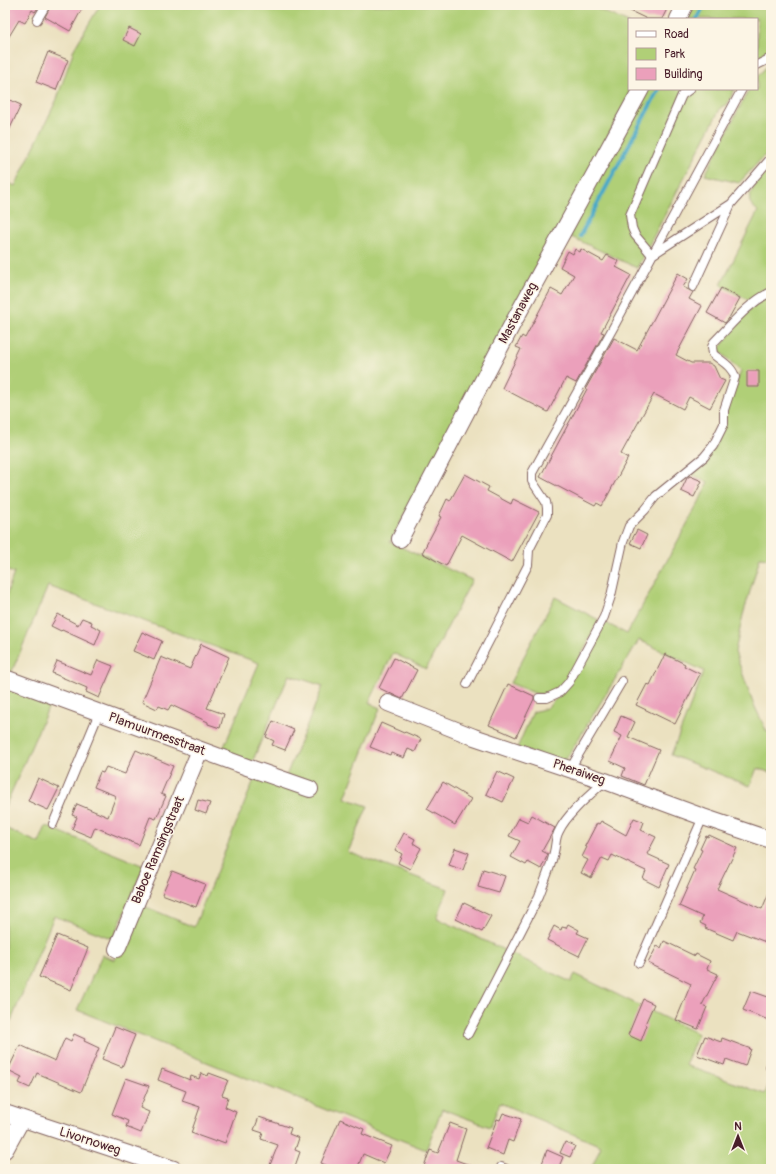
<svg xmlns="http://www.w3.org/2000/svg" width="776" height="1174" viewBox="0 0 776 1174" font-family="Pangolin,sans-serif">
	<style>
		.green { fill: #b0cf77; stroke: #7d7751 }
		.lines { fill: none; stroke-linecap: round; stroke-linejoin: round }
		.stream { stroke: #49a9c8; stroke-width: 4 }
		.building { fill: #eba0bb }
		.service-casing { stroke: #82635f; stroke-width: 10 }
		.minor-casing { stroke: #82635f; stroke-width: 18 }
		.service { stroke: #fff; stroke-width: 8 }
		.minor { stroke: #fff; stroke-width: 16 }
		.labels { text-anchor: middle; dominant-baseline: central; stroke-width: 3; stroke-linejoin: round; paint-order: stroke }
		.street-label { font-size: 13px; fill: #4a1f2b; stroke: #fcf5e5 }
	</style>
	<rect width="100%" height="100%" fill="#fcf5e5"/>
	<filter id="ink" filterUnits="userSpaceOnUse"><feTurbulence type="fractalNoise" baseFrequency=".025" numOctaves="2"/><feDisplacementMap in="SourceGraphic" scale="8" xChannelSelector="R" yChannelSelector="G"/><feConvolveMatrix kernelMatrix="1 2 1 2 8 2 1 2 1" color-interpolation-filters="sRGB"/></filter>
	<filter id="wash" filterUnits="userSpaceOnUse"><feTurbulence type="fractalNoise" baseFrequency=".012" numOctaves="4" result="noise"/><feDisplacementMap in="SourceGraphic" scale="16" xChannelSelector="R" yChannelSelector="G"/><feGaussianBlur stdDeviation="0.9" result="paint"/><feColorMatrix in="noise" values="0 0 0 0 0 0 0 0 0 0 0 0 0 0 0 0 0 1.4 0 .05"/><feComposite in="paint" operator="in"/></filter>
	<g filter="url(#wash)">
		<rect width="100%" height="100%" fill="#ebe1c0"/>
		<path class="green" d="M100,5h494l-1,2 36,16v66h4l-243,453 82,38 -46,89 -33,-16 -24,50 11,5 -35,90 23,8 -20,46 100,37 -11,29 134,64 4,-8 123,60 -13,31 80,29 6,-16v91h-180l10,-23 -101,-43 -10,24 -48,-18 -16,41 -349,-140 25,-55 13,5 24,-56 55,23 62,-152 30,1 37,-90 -34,-11 -38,90 -30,-11 38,-91 -211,-77 -38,90 -5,-2v-75l9,-26 -9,-3v-389l10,5 42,-87 17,-50z
			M689,5h82v49l-14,4v-39h-76z
			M771,64v86l-8,7 -24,26 -34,-8 44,-86h8v-12l8,-9z
			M643,89h92l-8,16 -6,2 -84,161 -72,-34z
			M771,167v122l-11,5 -10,7 -29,-16 37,-74c-2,-2 -5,-4 -7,-7 -7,-9 13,-31 20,-37z
			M771,294v264l-11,-1 -17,58 -8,37 18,51 14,29h4v41l-14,-5 -7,18 -79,-31 33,-84 -65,-31 -76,124 -46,-16 16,-36 14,-4 14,-14 43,-72 23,12 72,-132 9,-20 -19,-9 26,-26 12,-38 14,-38 -23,-21 32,-41z
			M555,597l44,23 -31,60 -9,9 -13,5h-9l-27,-11z
			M5,681l47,18 -47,108z
			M46,826l98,40 -31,73 -59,-23 -43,105 -6,-2v-191l34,15z"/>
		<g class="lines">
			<path class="stream" d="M697,19l7,-14
				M580,236l79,-147"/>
		</g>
		<g id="blocks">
			<path class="building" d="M8,5h32l-5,7 -3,-2 -7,13 -6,-3 -14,23v-33z
				M51,5h33l-14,26 -25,-14z
				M618,5h51l-7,14h-15z
				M129,28l12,6 -6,12 -12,-6z
				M48,52l20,8 -12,30 -20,-8z
				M5,98l16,7 -16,34z
				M575,249l5,3 1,-3 22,12 4,-6 12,6 -3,6 15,8 -30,57 3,1 -28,50 -10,-5 -18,34 -46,-24 19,-39 -5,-2 6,-11 3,2 26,-49 11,6 12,-20 -14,-8 8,-16 5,3z
				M678,273l10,6 -5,8 10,5 -4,7 13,7 -26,49 15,8h18l5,3 6,13 5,2 -15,27 -21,-11 -6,12 -29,-15 -33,60 7,4 -26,48 -5,-3 -2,3 -55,-29 47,-88 -1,-1 28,-50 23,12z
				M721,288l19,10 -11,20 -4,5 -18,-10z
				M747,371h12v16h-12z
				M465,474l24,13 -2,4 24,13 2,-5 26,13 -27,50 -50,-27 -16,31 -24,-13 19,-36 -2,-1 8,-17 3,2z
				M690,476l12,5 -8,16 -13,-6 6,-13z
				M637,530l10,5 -6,13 -11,-5z
				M58,614l20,11 4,-7 10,4 -1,3 10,5 -6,15 -33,-15 -1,1 -10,-5z
				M142,632l20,9 -8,19 -21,-9z
				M201,644l28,13 -22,51 17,6 -4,14 -12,-4v-2l-37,-17 -3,5 -9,-4 -2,3 -15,-7 19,-45 29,12z
				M665,654l20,10 -1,2 16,8 -25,50 -39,-19 11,-21 3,1z
				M394,658l23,12 -15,29 -23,-11z
				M98,660l15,6 -14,32 -13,-6 1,-4 -35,-15 5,-12 34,14z
				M508,684l26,12v3l-18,38 -27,-12z
				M621,716l14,6 -7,15 31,13 -15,35 -22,-9 3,-8 -15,-7 12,-25 -8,-4z
				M273,721l21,9 -9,20 -13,-5 2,-4 -8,-4z
				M381,723l23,10 1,-1 16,7 -6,13 -7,-3 -4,9 -13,-5 -1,2 -20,-8z
				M136,750l37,16 -12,28 5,2 -10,23 -6,-2 -11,28 -44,-18 -4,10 -19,-8 5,-12 -5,-2 5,-11 31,13 8,-21 -22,-9 6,-15 3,1 3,-6 19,7z
				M497,771l17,8 -11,23 -17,-8z
				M38,778l21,10 -11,22 -20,-9z
				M443,782l28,17 -16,26 -28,-16z
				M198,800l12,3 -4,11 -11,-4z
				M532,815l23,13 -13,23 6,3 -7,15 -13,-7 -2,3 -15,-8 9,-16 -11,-5 10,-18 9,4z
				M634,818l10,4 -3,8 15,7 -9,17 22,10 -10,23 -16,-8 3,-8 -34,-16 -3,6 -7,-3 -11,20 -10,-5 7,-13 -6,-3 5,-10 -2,-1 12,-23 2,1 2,-3 25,14z
				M404,833l11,6 -2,4 8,5 -11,21 -12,-6 4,-9 -7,-4z
				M709,835l28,13 -20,41 45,20 9,-21v56l-34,-13 -4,9 -28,-12 1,-2 -6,-3 3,-6 -24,-11 16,-36 -2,-1 9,-19 -2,-1 6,-13 2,1z
				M455,848l14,5 -6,17 -14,-5z
				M483,869l22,7 -6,17 -21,-6z
				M172,871l33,13 -9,23 -34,-13z
				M464,903l27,13 -9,16 -26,-13z
				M568,924l11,6 -2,3 11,5 -9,18 -32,-16 7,-14 7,4 1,-3 4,1z
				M57,935l31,13 -17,42 -32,-13z
				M664,941l31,15 1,-2 14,7 -3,8 11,5 -16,31 5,2 -9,22 -22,-9 15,-36 -43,-21 9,-17 4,2z
				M751,991l20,7v23l-28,-11z
				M643,999l11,5 -9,20 2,1 -6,16 -13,-6z
				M115,1027l20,8 -13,32 -20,-8z
				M74,1034l11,5 -1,2 15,7 -18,44 -44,-19 -7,15 -11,-5 3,-6 -14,-7 12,-25 35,16 10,-23 6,3z
				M705,1036l16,6 1,-4 29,11 -6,17 -19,-7 -2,6 -27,-10z
				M162,1069l28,11 1,-4 8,3 2,-6 7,3 1,-3 19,7 -6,15 6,2 -3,10 11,5 -11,31 -8,-3 -1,2 -25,-9 9,-26 -18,-6 4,-10 -28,-11z
				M126,1078l23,8 -9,22 9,4 -8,21 -15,-6 2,-6 -16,-7z
				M503,1113l18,6 -8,23 -5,-2 -5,15 -17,-7 11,-29 3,1z
				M259,1117l32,11 -2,6 10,4 -4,12 5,2 -6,17h-11l-13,-4 8,-20 -17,-6 2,-6 -9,-3z
				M340,1119l24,10 -2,5 30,12 -8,17 -21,-9 -6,15h-22l-14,-6z
				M450,1123l16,6 -10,31 22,8v1h-55l7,-19 8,3z
				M565,1142l10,4 -5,11 -10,-4z
				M547,1150l16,7 -5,12h-18z"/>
		</g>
	</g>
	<g filter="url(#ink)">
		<use href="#blocks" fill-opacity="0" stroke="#82635f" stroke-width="1"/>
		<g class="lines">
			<g class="service-casing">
				<path id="service" d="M37,20l9,-15
					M757,65l14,-7
					M690,89l-8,6 -52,120 2,13 3,7 17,20 79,-51
					M693,287l38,-83 40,-46
					M467,684l61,-119 1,-15 18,-35v-7l-1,-6 -14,-21v-8l81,-145 129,-239
					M539,698h8l13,-6 9,-10 35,-65 7,-21 12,-54 6,-16 16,-16 11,-14 48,-39 9,-11 11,-22v-14l11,-33c-3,-11 -14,-16 -22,-23l-1,-7 2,-5c18,-18 34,-39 57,-50
					M570,769l52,-88
					M53,824l46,-111
					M639,963l64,-146
					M468,1034l71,-138c5,-14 12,-29 15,-44 2,-7 1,-14 5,-21 8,-17 32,-37 46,-50
					M770,1067l1,-3
					M501,1167l5,2"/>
			</g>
			<g class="minor-casing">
				<path id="minor" d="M678,19l7,-14
					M400,539l114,-218 127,-232
					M5,678l242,89 63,22
					M388,703l86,34 131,44 98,36 68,23
					M117,949l83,-199
					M5,1113l169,56
					M5,1150l17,-31"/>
			</g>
			<use href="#service" class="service"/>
			<use href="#minor" class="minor"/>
		</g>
	</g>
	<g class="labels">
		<g class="street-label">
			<text transform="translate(518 313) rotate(-62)">Mastanaweg</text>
			<text transform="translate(157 734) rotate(20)">Plamuurmesstraat</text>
			<text transform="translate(579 772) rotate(19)">Pheraiweg</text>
			<text transform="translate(158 850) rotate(-67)">Baboe Ramsingstraat</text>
			<text transform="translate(90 1141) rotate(18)">Livornoweg</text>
		</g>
	</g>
	<rect width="776" height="1174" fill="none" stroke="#fcf5e5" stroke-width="20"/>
	<rect x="628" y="18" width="130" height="72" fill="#fcf5e5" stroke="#b59f9b"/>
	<rect x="636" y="31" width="20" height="6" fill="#ffffff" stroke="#b59f9b"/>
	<text x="664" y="38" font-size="12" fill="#4a1f2b">Road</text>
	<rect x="636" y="48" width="20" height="12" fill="#b0cf77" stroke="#b59f9b"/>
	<text x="664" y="58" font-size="12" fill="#4a1f2b">Park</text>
	<rect x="636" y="68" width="20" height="12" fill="#eba0bb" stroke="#b59f9b"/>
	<text x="664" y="78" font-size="12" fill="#4a1f2b">Building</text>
	<g transform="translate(738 1136)" stroke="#fcf5e5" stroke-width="3" paint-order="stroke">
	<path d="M0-3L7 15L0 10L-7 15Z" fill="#4a1f2b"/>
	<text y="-6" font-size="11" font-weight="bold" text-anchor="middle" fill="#4a1f2b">N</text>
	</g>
</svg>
